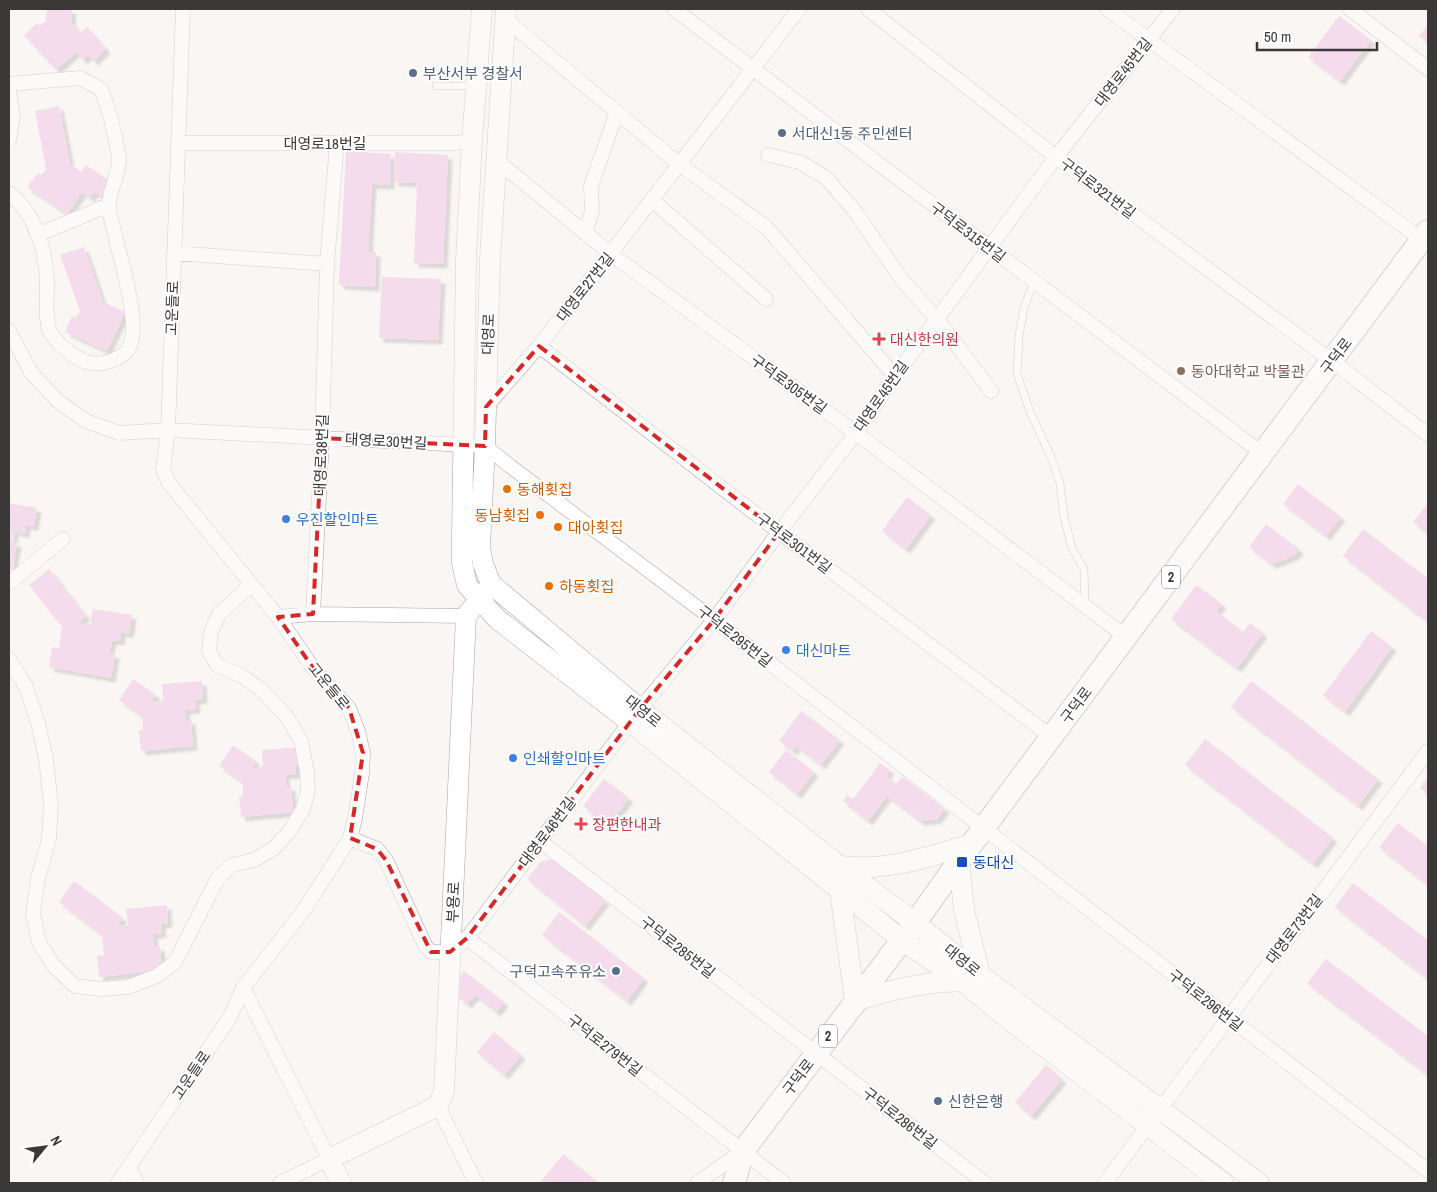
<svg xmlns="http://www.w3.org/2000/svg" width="1437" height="1192" viewBox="0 0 1437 1192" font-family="'Archivo Narrow','Noto Sans KR',sans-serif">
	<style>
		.building { fill: #f0bde3; filter: url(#shadow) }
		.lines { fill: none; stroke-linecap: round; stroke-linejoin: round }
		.service-casing { stroke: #a7a3a1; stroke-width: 8 }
		.minor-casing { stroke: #a7a3a1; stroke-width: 15 }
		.secondary-casing { stroke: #a7a3a1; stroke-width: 21 }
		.primary-casing { stroke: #a7a3a1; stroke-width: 24 }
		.service { stroke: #fff; stroke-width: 7 }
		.minor { stroke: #fff; stroke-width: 14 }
		.secondary { stroke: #fff; stroke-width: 20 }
		.primary { stroke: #fff; stroke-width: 22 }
		.marked { fill: none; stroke: #d62828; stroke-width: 4; stroke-dasharray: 10 6; stroke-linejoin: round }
		.service-dot { fill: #5c6f8a; stroke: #fff; stroke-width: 2 }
		.health-dot { fill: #e0444e; stroke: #fff; stroke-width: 2 }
		.education-dot { fill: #8d6e63; stroke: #fff; stroke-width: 2 }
		.food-dot { fill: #e8710a; stroke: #fff; stroke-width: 2 }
		.shop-dot { fill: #3f7fe0; stroke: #fff; stroke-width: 2 }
		.transit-dot { fill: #1a4fb4; stroke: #fff; stroke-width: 2 }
		.labels { text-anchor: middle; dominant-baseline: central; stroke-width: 4; stroke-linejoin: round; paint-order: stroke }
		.shield { fill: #fff; stroke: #757474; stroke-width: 1 }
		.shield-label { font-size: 14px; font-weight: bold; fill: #3a3938 }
		.street-label { font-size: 15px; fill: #3a3938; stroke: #fff }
		.service-label { font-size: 15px; fill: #4e5e75; stroke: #fff; text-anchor: start }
		.health-label { font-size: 15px; fill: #be3a42; stroke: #fff; text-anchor: start }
		.education-label { font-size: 15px; fill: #785e54; stroke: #fff; text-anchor: start }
		.food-label { font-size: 15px; fill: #c56008; stroke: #fff; text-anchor: start }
		.shop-label { font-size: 15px; fill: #366cbe; stroke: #fff; text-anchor: start }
		.transit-label { font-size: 15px; fill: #164399; stroke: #fff; text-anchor: start }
	</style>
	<defs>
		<filter id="shadow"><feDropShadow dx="4.5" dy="4.5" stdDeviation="1" flood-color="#0004"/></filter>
	</defs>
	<rect width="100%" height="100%" fill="#faf6f4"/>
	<path class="building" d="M47,9h25l-1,13 9,11 7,-6 19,22 -12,12 -6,-6 -5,5 -7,-8 -20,18 -32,-35 13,-12 3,3 6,-5z
		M1339,16l32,24 -31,41 -32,-24z
		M1428,24v19l-9,-7z
		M59,106l11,58 12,8 4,-7 25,17 -10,14 -7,-4 -4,6 -8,-6 -15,22 -40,-27 11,-14 3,2 5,-6 -11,-58z
		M346,151l45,3 -1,31 -18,-1 -4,68h8l-1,35 -36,-2z
		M395,152l53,3 -5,109 -29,-1 3,-80 -23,-1z
		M84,247l19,55 22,10 -18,39 -42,-19 7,-16 4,2 4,-7 -20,-56z
		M382,277l59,2 -3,61 -59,-2z
		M1298,484l43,33 -15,19 -43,-32z
		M907,497l24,18 -25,34 -24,-18z
		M9,503l28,5 -3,18 -8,-1 -1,9 -11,-3 -2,11 5,1 -5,26h-3z
		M1428,503v31l-15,-12z
		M1266,524l33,25 -4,6 -23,9 -23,-17z
		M1363,529l65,50v43l-85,-66z
		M49,569l37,47 -8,7 12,2 3,-16 39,6 -3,19 -8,-2 -1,9 -8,-1 -3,13 6,1 -4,24 -62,-11 3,-20 7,1 3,-21 -33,-42z
		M1196,585l26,19 -6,7 27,21 7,-9 13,10 -26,35 -66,-49z
		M1371,631l21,16 -47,65 -22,-17z
		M133,679l23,16 -5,7 12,-1 -1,-17 40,-3 1,18 -8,1 1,9 -11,1 1,10h5l2,26 -52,5 -2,-20 4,-2v-12l-24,-17z
		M1251,681l127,98 -20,27 -127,-99z
		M801,711l39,29 -19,25 -25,-19 -3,5 -14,-10z
		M1205,739l128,99 -20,26 -128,-99z
		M233,745l23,16 -5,7 12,-1 -1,-17 40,-3 2,18 -9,1 1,8 -11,1 1,11h5l2,26 -52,5 -2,-20 4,-2v-13l-24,-16z
		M786,750l28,22 -17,22 -28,-22z
		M880,763l10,7 -4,6 10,8 6,-8 43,33 -8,10 -17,2 -33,-25 -19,25 -25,-20 4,-6 6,4z
		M1428,777v18l-8,-7z
		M604,779l25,19 -21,27 -25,-19z
		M1398,823l30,23v39l-49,-38z
		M553,859l52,42 -20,25 -58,-47 14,-18z
		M74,881l49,37 -7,8 12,-1 -2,-16 41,-4 1,18 -7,1 1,9 -9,1 1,13 6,-1 2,24 -63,7 -2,-21 7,-1 -2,-20 -43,-33z
		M1353,883l75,57v39l-93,-72z
		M559,912l85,66 -17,23 -85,-66z
		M1326,959l102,77v39l-121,-92z
		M464,971l40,31 -8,10 -21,-17 -8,9 -8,-6 1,-22z
		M494,1032l27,23 -17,20 -27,-23z
		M1046,1065l16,14 -31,37 -16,-14z
		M563,1154l36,29h-59z"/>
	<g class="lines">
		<g class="service-casing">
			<path id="service" d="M436,86h37
				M1034,281l-10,27 -5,28 -2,37 13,39 21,45 9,26 4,34 8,31 12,21 1,36"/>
		</g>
		<g class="minor-casing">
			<path id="minor" d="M674,9l589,445
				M868,9l188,148 276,204 96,74
				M1107,9l321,235
				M1350,9l78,60
				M505,19l174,145 87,63 129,149
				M9,84l71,-6 21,11c7,19 13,38 16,58 1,5 3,11 2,15 -1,15 -11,30 -10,45 2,27 41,129 15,147 -23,16 -41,11 -61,-7 -5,-4 -11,-11 -14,-18 -4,-13 -2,-27 -2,-41 0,-35 -10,-73 -38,-95
				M9,92l4,23 -4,25
				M179,143h276l17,-2
				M768,155l32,7 26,16 28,32 48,70 35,39 54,72
				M496,160l115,94 245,179 270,204
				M652,200l114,99
				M585,233l7,-22 -1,-25 26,-74
				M37,235l72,-30
				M174,253l153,11
				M9,331l23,43 27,28 27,19 33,12 49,-3 317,16 25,20 204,154 714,551
				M539,346l240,186 273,205
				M486,407l53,-61 260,-337
				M9,583l54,-44
				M313,614l9,-176 5,-174 10,-121
				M278,617l35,-3 153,2
				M9,659l17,28 12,36 8,36 5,46 -2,34 -11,39 -5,36 6,28 14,23 22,21 26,3 27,-2 29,-11 18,-14 43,-84 14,-13 22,-5 19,-11 16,-17 14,-23 5,-18 -1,-19 -6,-31 -14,-24 -24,-26 -21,-15 -25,-11 -8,-14 2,-19 8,-18 32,-29
				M350,838l27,11 9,11 39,85 6,7h19l17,-14 173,-229 74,-89 65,-88 77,-99 39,-57 161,-219 117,-148
				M540,841l445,342
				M467,938l317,245
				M243,988l86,171 -49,24
				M438,1106l38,77
				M129,1168l8,15
				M118,1183l112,-166 13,-29 61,-78 46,-72 5,-19 7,-46 1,-20 -5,-22 -9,-23 -36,-40 -35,-51 -110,-135 -5,-13 5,-39 15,-421
				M697,1183l46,-32
				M1105,1183l323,-432"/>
		</g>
		<g class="secondary-casing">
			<path id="secondary" d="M482,9l-10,132 -6,118 -4,278v26l5,22 30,34 133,103 272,218 60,41 45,37 216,165
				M506,9l-16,250 -5,187 -5,101 3,17 8,20 149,125 200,157 75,57 65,52 279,208
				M959,861l5,49 16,65
				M840,866c46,6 88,-9 132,-22
				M840,891l15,110c37,-11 67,-19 107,-20
				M341,1183l-12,-24 109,-53 6,-15 22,-475 21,-26"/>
		</g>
		<g class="primary-casing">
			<path id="primary" d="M734,1183l9,-32 172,-228 44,-62 469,-630"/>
		</g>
		<use href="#service" class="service"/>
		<use href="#minor" class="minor"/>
		<use href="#secondary" class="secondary"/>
		<use href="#primary" class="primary"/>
	</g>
	<path d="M0 0H1437V1192H0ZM539,346l240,186 -65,88 -74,89 -173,229 -17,14h-19l-45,-92 -9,-11 -27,-11 13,-85 -14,-45 -36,-40 -35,-51 35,-3 9,-176 163,8 1,-39z" fill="#faf6f4" fill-opacity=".55" fill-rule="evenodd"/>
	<path class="marked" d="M539,346l240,186 -65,88 -74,89 -173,229 -17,14h-19l-45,-92 -9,-11 -27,-11 13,-85 -14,-45 -36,-40 -35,-51 35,-3 9,-176 163,8 1,-39z"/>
	<g class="service-dot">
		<circle cx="413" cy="73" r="5"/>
		<circle cx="782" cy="133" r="5"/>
		<circle cx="616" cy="971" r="5"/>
		<circle cx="938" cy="1101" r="5"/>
	</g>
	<g class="health-dot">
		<path d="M876.5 331.5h5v5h5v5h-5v5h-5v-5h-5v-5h5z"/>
		<path d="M578.5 816.5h5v5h5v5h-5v5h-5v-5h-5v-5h5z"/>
	</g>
	<circle class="education-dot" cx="1181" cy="371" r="5"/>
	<g class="food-dot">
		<circle cx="507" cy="489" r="5"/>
		<circle cx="540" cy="515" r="5"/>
		<circle cx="558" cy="527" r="5"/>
		<circle cx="549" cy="586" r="5"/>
	</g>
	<g class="shop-dot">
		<circle cx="286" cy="519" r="5"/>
		<circle cx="786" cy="650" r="5"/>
		<circle cx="513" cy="758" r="5"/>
	</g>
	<rect class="transit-dot" x="956" y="856" width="12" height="12" rx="2.5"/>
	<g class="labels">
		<g class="shield">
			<rect x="1162" y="565.5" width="18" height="23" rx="4"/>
			<rect x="819" y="1024.5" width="18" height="23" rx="4"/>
		</g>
		<g class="shield-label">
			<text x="1171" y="577">2</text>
			<text x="828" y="1036">2</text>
		</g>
		<g class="street-label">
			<text transform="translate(1123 72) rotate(-52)">대영로45번길</text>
			<text x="325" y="143">대영로18번길</text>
			<text transform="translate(1098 188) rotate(37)">구덕로321번길</text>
			<text transform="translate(968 232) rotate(37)">구덕로315번길</text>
			<text transform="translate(585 287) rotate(-52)">대영로27번길</text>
			<text transform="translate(172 308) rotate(-88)">고운들로</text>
			<text transform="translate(488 334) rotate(-88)">대영로</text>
			<text transform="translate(1336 356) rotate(-53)">구덕로</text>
			<text transform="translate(789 384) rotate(36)">구덕로305번길</text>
			<text transform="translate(881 396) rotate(-55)">대영로45번길</text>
			<text transform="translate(386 441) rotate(3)">대영로30번길</text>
			<text transform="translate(321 455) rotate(-88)">대영로38번길</text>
			<text transform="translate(794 543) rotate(37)">구덕로301번길</text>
			<text transform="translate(735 636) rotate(38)">구덕로295번길</text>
			<text transform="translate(329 686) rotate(51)">고운들로</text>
			<text transform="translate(1076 705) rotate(-53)">구덕로</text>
			<text transform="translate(643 711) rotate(39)">대영로</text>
			<text transform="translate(547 832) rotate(-53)">대영로46번길</text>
			<text transform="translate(453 902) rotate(-87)">부용로</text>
			<text transform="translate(1294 929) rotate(-53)">대영로73번길</text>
			<text transform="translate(678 947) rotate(38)">구덕로285번길</text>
			<text transform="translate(962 960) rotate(39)">대영로</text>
			<text transform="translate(1206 1000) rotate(38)">구덕로296번길</text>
			<text transform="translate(605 1045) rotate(38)">구덕로279번길</text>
			<text transform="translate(191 1075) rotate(-56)">고운들로</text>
			<text transform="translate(798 1077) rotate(-53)">구덕로</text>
			<text transform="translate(900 1118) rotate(38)">구덕로286번길</text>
		</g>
		<g class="service-label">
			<text x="423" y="73">부산서부 경찰서</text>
			<text x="792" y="133">서대신1동 주민센터</text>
			<text x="606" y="971" text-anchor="end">구덕고속주유소</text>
			<text x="948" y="1101">신한은행</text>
		</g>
		<g class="health-label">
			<text x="890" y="339">대신한의원</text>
			<text x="592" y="824">장편한내과</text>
		</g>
		<g class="education-label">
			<text x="1191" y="371">동아대학교 박물관</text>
		</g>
		<g class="food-label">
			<text x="517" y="489">동해횟집</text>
			<text x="530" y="515" text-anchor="end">동남횟집</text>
			<text x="568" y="527">대아횟집</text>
			<text x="559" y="586">하동횟집</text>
		</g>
		<g class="shop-label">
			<text x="296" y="519">우진할인마트</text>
			<text x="796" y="650">대신마트</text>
			<text x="523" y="758">인쇄할인마트</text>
		</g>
		<g class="transit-label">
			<text x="973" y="862">동대신</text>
		</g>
	</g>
	<rect width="1437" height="1192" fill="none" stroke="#3a3938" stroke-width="20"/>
	<g transform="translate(45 1147) rotate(61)" stroke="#ffffff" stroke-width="4" paint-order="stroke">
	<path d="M0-4L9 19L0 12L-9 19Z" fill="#3a3938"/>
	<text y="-8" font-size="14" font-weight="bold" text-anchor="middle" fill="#3a3938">N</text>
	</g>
	<path d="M1257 42v8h120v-8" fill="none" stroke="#3a3938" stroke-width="2.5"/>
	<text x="1264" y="42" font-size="15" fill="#3a3938" stroke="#ffffff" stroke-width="4" paint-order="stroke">50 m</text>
</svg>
